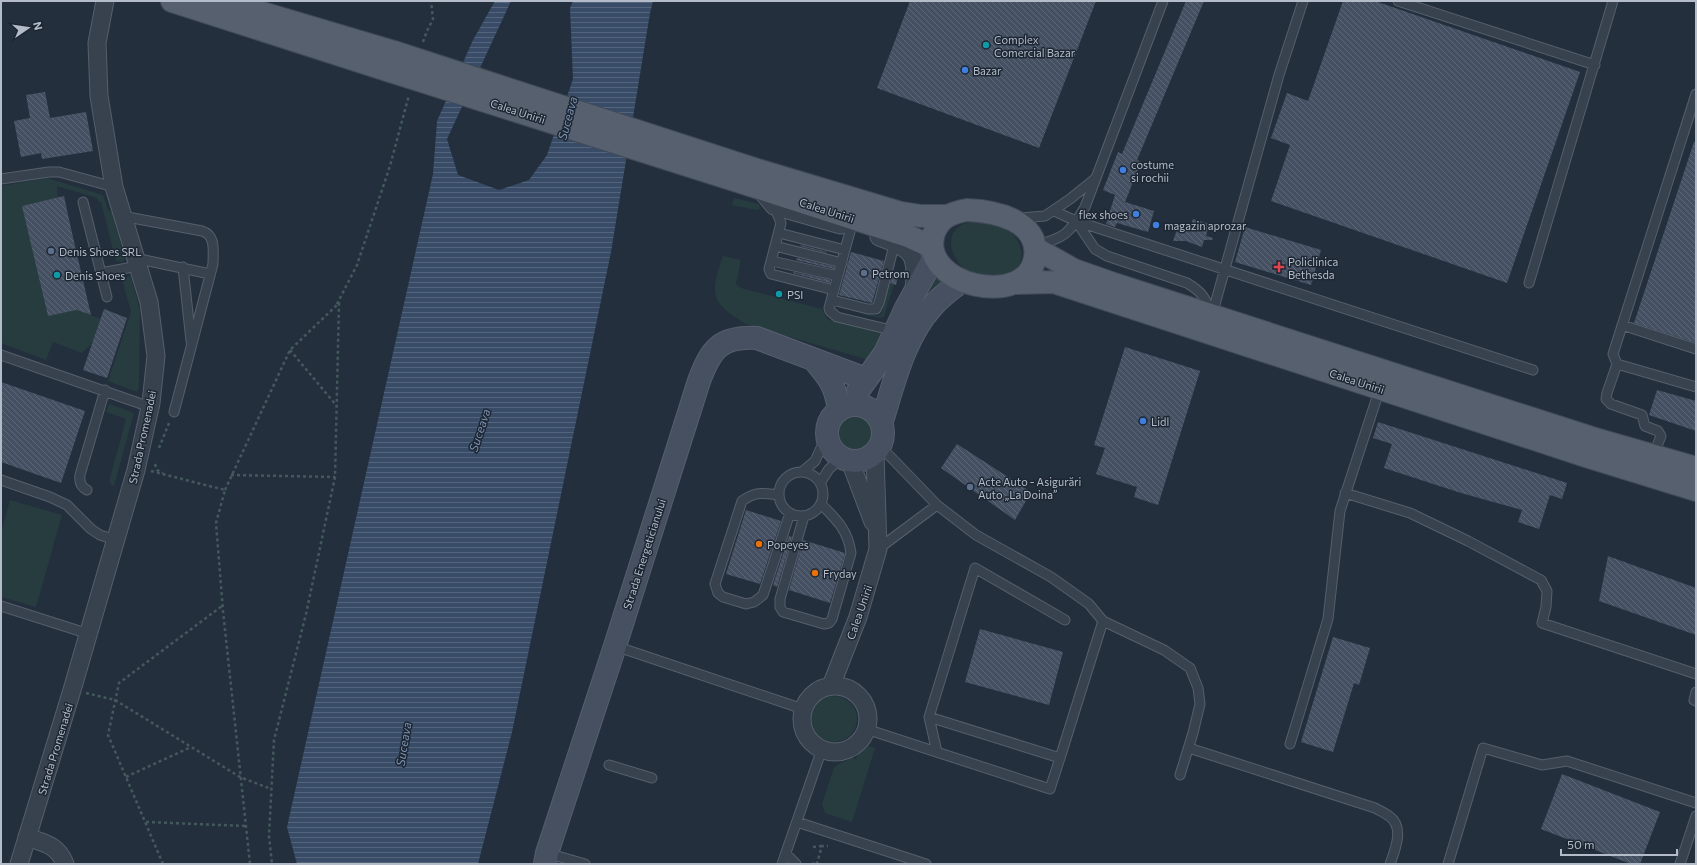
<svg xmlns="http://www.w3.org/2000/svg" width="1697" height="865" viewBox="0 0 1697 865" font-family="Commissioner,sans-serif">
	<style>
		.grass { fill: #263c3f }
		.water { fill: url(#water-rules) }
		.building { fill: url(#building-back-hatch) }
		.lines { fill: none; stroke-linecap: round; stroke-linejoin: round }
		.lane-casing { stroke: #565f6c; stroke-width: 11 }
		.street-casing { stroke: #565f6c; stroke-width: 19 }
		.secondary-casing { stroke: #565f6c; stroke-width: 24 }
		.primary-casing { stroke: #414a57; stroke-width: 24 }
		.path { stroke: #44595c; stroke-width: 2.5; stroke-dasharray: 3 3; stroke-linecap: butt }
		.lane { stroke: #38414e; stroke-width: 9 }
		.street { stroke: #38414e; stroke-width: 17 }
		.secondary { stroke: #465061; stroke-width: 22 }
		.primary { stroke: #56606e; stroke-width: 22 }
		.primary-bridge-casing { stroke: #414a57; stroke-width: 24; stroke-linecap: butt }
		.primary-bridge { stroke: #56606e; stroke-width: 22 }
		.culture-dot { fill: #0f9aa8; stroke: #1d2633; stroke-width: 1.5 }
		.shop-dot { fill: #3f7fe0; stroke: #1d2633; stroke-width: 1.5 }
		.service-dot { fill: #5c6f8a; stroke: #1d2633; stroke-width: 1.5 }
		.health-dot { fill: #e0444e; stroke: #1d2633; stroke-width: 1.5 }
		.food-dot { fill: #e8710a; stroke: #1d2633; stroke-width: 1.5 }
		.labels { text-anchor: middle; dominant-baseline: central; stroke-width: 3; stroke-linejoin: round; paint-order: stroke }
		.poi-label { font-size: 11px; fill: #b4bcc9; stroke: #1d2633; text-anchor: start }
		.street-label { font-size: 11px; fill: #b4bcc9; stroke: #1d2633 }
		.water-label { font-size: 12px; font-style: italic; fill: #7c92b1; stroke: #1d2633 }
	</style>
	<defs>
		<pattern id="water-rules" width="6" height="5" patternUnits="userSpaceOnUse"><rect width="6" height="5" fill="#394c67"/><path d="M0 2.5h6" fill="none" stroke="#53647b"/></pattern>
		<pattern id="building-back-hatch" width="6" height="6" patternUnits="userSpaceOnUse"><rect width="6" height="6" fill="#455162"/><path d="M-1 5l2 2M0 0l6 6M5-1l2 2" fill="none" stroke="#5d6877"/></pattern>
	</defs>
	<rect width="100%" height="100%" fill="#242f3e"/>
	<path class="grass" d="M47,178l56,17 5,15 4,2 13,47 -3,3 -5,-1 -2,-3 -14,-56h-2l-2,-4 -40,-12 1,12 -35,8 25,110 29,-6 24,9 -8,23 -11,11 -29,-11 -7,18 -45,-17v-157z
		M734,198l25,6 1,5 -4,1 -24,-5z
		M970,222c11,0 23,1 33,5 19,10 28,37 5,47 -7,3 -14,3 -21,2 -4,0 -9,0 -12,-1 -24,-9 -37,-46 -5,-53z
		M723,256l18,4 -5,24 5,4 81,21 4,8 3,3 54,12 -8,23 -5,4h-5l-119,-35c-12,-8 -31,-17 -31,-34 -1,-9 5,-25 8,-34z
		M934,267l15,15 -32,29z
		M130,276l2,4 8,30 -1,77 -2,5 -29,-11 23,-69 -8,-29 2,-5z
		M890,283l4,1 -10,33 -4,1 -17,-4 1,-2 13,4 4,-2z
		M109,404l25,9 -20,73 -4,-2v-6l16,-59 -20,-7z
		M828 433a27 27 0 1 1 54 0a27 27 0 1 1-54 0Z
		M10,500l52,15 -26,92 -35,-10v-64z
		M811 719a23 23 0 1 1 46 0a23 23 0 1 1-46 0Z
		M867,745l8,3 -23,74 -27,-9 -3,-9 12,-37 17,-9 5,1 4,-11z"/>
	<path class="water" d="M495,1h16l-64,138 11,36 41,15 30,-10 18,-25 26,-76 -3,-71 3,-7h80l-3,12 -39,239 -99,480 -34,132h-181l-10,-37 146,-653 4,-53 36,-81z"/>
	<path class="building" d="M910,1h186l-57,147 -162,-60z
		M1186,1h18l-67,159 4,2 -16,40 29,9 -6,21 -31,-9 -2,4 -9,-3 9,-29 -12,-5 15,-38 4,2z
		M1343,1h32l205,71 -73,211 -236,-82 19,-56 -19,-7 16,-45 21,8z
		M45,92l5,26 36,-6 7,39 -51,8 -1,-6 -20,4 -7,-36 16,-3 -4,-23z
		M1694,142h2v201l-62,-20z
		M64,196l6,28 21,91 -14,-5 -29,6 -26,-110z
		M1193,219l16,5 -3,12 7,2 -1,2h-8l-2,7 -16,-6h-13l5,-14 11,4z
		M1245,227l76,23 -10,35 -76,-23z
		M801,245l26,7v1l-27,-7z
		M851,252l33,9 -12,42 -33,-8z
		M797,258l37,9v2l-38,-9z
		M894,271l5,1 -3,13 -6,-2z
		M793,272l37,8v3l-37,-10z
		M104,309l23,9 -20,60 -24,-8z
		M1125,347l75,24 -42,134 -24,-8 3,-10 -41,-13 9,-26 -11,-3z
		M1,382l84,29 -24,72 -60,-21z
		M1657,390l39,11v30l-47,-16z
		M1378,422l189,61 -5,16 -12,-4 -11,34 -21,-7 4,-12 -61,-17 -77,-25 8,-24 -19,-6z
		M957,444l74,48 -16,28 -74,-52z
		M746,510l35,11 -21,63 -34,-10z
		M789,536l3,1 -15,50 -4,-2z
		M803,540l42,13 -15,50 -41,-13z
		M1608,556l88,32v47l-97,-34z
		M980,629l83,23 -14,53 -84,-23z
		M1333,637l37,11 -11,37 -5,-2 -21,69 -32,-10z
		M1562,774l98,38 -20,52h-9l-90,-35z"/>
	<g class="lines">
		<g class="lane-casing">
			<path id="lane" d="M1398,1l197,64
				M1696,94l-83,260 4,10 79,23
				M1,179l48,-7h10l55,15
				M83,202l24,95
				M774,206l7,17 -12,46 2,5 63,16
				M1054,211l22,10 457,149
				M122,216l80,15c14,4 11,20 11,33l-39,148
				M1020,218l25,-2 25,-17 26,-21
				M1076,221l19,28 12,7 80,27c15,9 18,14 24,30
				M851,228l-22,80 1,3 7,6 58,14
				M779,233l66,17
				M1035,245c29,-6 35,-12 50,-38l78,-206
				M775,246l67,17
				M135,258l75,16
				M772,261l66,15
				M183,267l8,74
				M101,273l37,-7
				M1529,283l84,-282
				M832,300l36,9h8l3,-6 16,-61
				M1212,315l67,-240 24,-74
				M1622,325l74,24
				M1,355l149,52
				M1617,364l-10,29 -1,6 5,5 31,11 3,11 13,5 3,5 -8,20
				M881,447l56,58 39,30 75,42 38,27 14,17 61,29 26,18 8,20 2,16 -7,29 -13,42
				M802,472l13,-11 12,-26
				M779 494a22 22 0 1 1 44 0a22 22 0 1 1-44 0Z
				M1,480l49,17 17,8 24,24 9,6 16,5
				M820,483l9,-14 12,-11
				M87,490c-6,-3 -8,-8 -7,-15l25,-85
				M1345,493l65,20 58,28 73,39 6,11 -1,16 -4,16 154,51
				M779,495c-16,-2 -23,-4 -37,6l-27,83 3,9 5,4 23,7 8,-2 9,-7 27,-82
				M804,516l-24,83v8l3,5 41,12 5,-1 3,-4 19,-66c-3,-23 -15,-34 -30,-49
				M878,549l59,-44
				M1,606l88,28
				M615,646l188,63
				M1696,692l-2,8 2,1
				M929,717l131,41 43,-137
				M866,729l184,60 10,-31
				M1290,744l38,-125 12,-108 40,-123
				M1189,748l186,60c5,3 10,5 14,8 16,11 6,34 1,48
				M937,752l-8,-35 46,-149 90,52
				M609,765l43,13
				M797,822l129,42
				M547,853l38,11
				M786,854l10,10
				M782,864l40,-115
				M1448,864l35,-116 59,17 25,-4 129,42
				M1680,864l16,-48"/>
		</g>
		<g class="street-casing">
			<path id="street" d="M760,189l14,17 67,19
				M879,237c34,12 39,17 35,53
				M850,461l23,61
				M831,686l27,-69 20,-68 -3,-95
				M802 719a33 33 0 1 1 66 0a33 33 0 1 1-66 0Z
				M27,837c17,6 31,8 38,27
				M19,864l53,-174 64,-220 15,-67 2,-19 3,-28 -7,-54 -35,-115 -15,-91 -2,-53 8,-42"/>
		</g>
		<g class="secondary-casing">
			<path id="secondary" d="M815,361c15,18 20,24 24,48
				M858,391l27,-38 21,-45 28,-51
				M827 433a28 28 0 1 1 56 0a28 28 0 1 1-56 0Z
				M882,421c12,-38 22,-83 50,-114 8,-10 19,-18 30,-26
				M545,864l2,-11 68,-207 84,-265c12,-32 21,-45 58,-43l109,41"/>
		</g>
		<g class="primary-casing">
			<path id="primary" d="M172,1l215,69
				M222,1l172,51
				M754,169l147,44 20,3h25
				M750,185l158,51 24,11
				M967,210c27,1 73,10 68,47 -7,53 -118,29 -101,-24 6,-16 17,-20 33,-23z
				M1035,248l39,22 40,14 478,154 104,30
				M1016,283l38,-1 15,5 517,169 110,34"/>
		</g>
		<path class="path" d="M423,42l4,-11 6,-12 -2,-18
			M337,304l20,-39 33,-99 19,-71
			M290,350l46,55
			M159,448l10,-25
			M155,464l2,6 6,3
			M151,471l74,19 -9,33 7,88 27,253
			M231,475l104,2
			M225,490l65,-140 49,-47 -4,174 -29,137 -32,126 -5,96 3,28
			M86,693l29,7 125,77 31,12
			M126,777l65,-30
			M146,822l100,4
			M813,847l9,-1
			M163,864l-55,-129 11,-52 103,-77
			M812,864l5,-1
			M818,864l-1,-1 5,-17h6"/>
		<use href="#lane" class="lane"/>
		<use href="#street" class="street"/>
		<use href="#secondary" class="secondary"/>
		<use href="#primary" class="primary"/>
		<g class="primary-bridge-casing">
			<path id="primary-bridge" d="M394,52l360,117
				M387,70l363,115"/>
		</g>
		<use href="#primary-bridge" class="primary-bridge"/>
	</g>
	<g class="culture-dot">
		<circle cx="986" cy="45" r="4"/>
		<circle cx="57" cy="275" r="4"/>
		<circle cx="779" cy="294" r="4"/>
	</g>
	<g class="shop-dot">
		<circle cx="965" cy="70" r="4"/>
		<circle cx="1123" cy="170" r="4"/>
		<circle cx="1136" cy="214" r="4"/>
		<circle cx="1156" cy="225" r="4"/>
		<circle cx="1143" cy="421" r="4"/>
	</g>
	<g class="service-dot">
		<circle cx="51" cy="251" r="4"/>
		<circle cx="864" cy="273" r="4"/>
		<circle cx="970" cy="487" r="4"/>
	</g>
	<path class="health-dot" d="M1277 261h4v4h4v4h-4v4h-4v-4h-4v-4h4z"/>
	<g class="food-dot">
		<circle cx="759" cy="544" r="4"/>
		<circle cx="815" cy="573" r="4"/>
	</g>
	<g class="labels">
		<g class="poi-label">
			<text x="994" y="39">Complex<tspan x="994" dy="13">Comercial Bazar</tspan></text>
			<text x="973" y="70">Bazar</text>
			<text x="1131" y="164">costume<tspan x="1131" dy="13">si rochii</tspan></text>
			<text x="1128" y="214" text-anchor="end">flex shoes</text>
			<text x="1164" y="225">magazin aprozar</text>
			<text x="59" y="251">Denis Shoes SRL</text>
			<text x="1288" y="261">Policlinica<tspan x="1288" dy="13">Bethesda</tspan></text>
			<text x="872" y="273">Petrom</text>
			<text x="65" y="275">Denis Shoes</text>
			<text x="787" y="294">PSI</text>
			<text x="1151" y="421">Lidl</text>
			<text x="978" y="481">Acte Auto - Asigurări<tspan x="978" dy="13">Auto „La Doina”</tspan></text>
			<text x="767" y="544">Popeyes</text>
			<text x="823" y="573">Fryday</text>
		</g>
		<g class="street-label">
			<text transform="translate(518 111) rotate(18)">Calea Unirii</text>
			<text transform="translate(827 210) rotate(18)">Calea Unirii</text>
			<text transform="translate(1357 381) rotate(18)">Calea Unirii</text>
			<text transform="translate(142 437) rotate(-78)">Strada Promenadei</text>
			<text transform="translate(644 554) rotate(-72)">Strada Energeticianului</text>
			<text transform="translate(859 612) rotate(-71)">Calea Unirii</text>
			<text transform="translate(55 749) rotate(-73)">Strada Promenadei</text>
		</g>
		<g class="water-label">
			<text transform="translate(567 118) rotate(-75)">Suceava</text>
			<text transform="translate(479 430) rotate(-72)">Suceava</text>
			<text transform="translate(403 744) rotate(-81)">Suceava</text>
		</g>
	</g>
	<rect width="1697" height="865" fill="none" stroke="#b4bcc9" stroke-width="4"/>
	<g transform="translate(28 28) rotate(77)" stroke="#1d2633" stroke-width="3" paint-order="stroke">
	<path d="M0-3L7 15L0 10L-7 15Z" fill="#b4bcc9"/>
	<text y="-6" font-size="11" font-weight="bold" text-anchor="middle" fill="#b4bcc9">N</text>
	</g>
	<path d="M1561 849v6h116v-6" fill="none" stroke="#b4bcc9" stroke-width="2"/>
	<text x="1567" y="849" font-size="12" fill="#b4bcc9" stroke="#1d2633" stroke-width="3" paint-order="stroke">50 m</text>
</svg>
